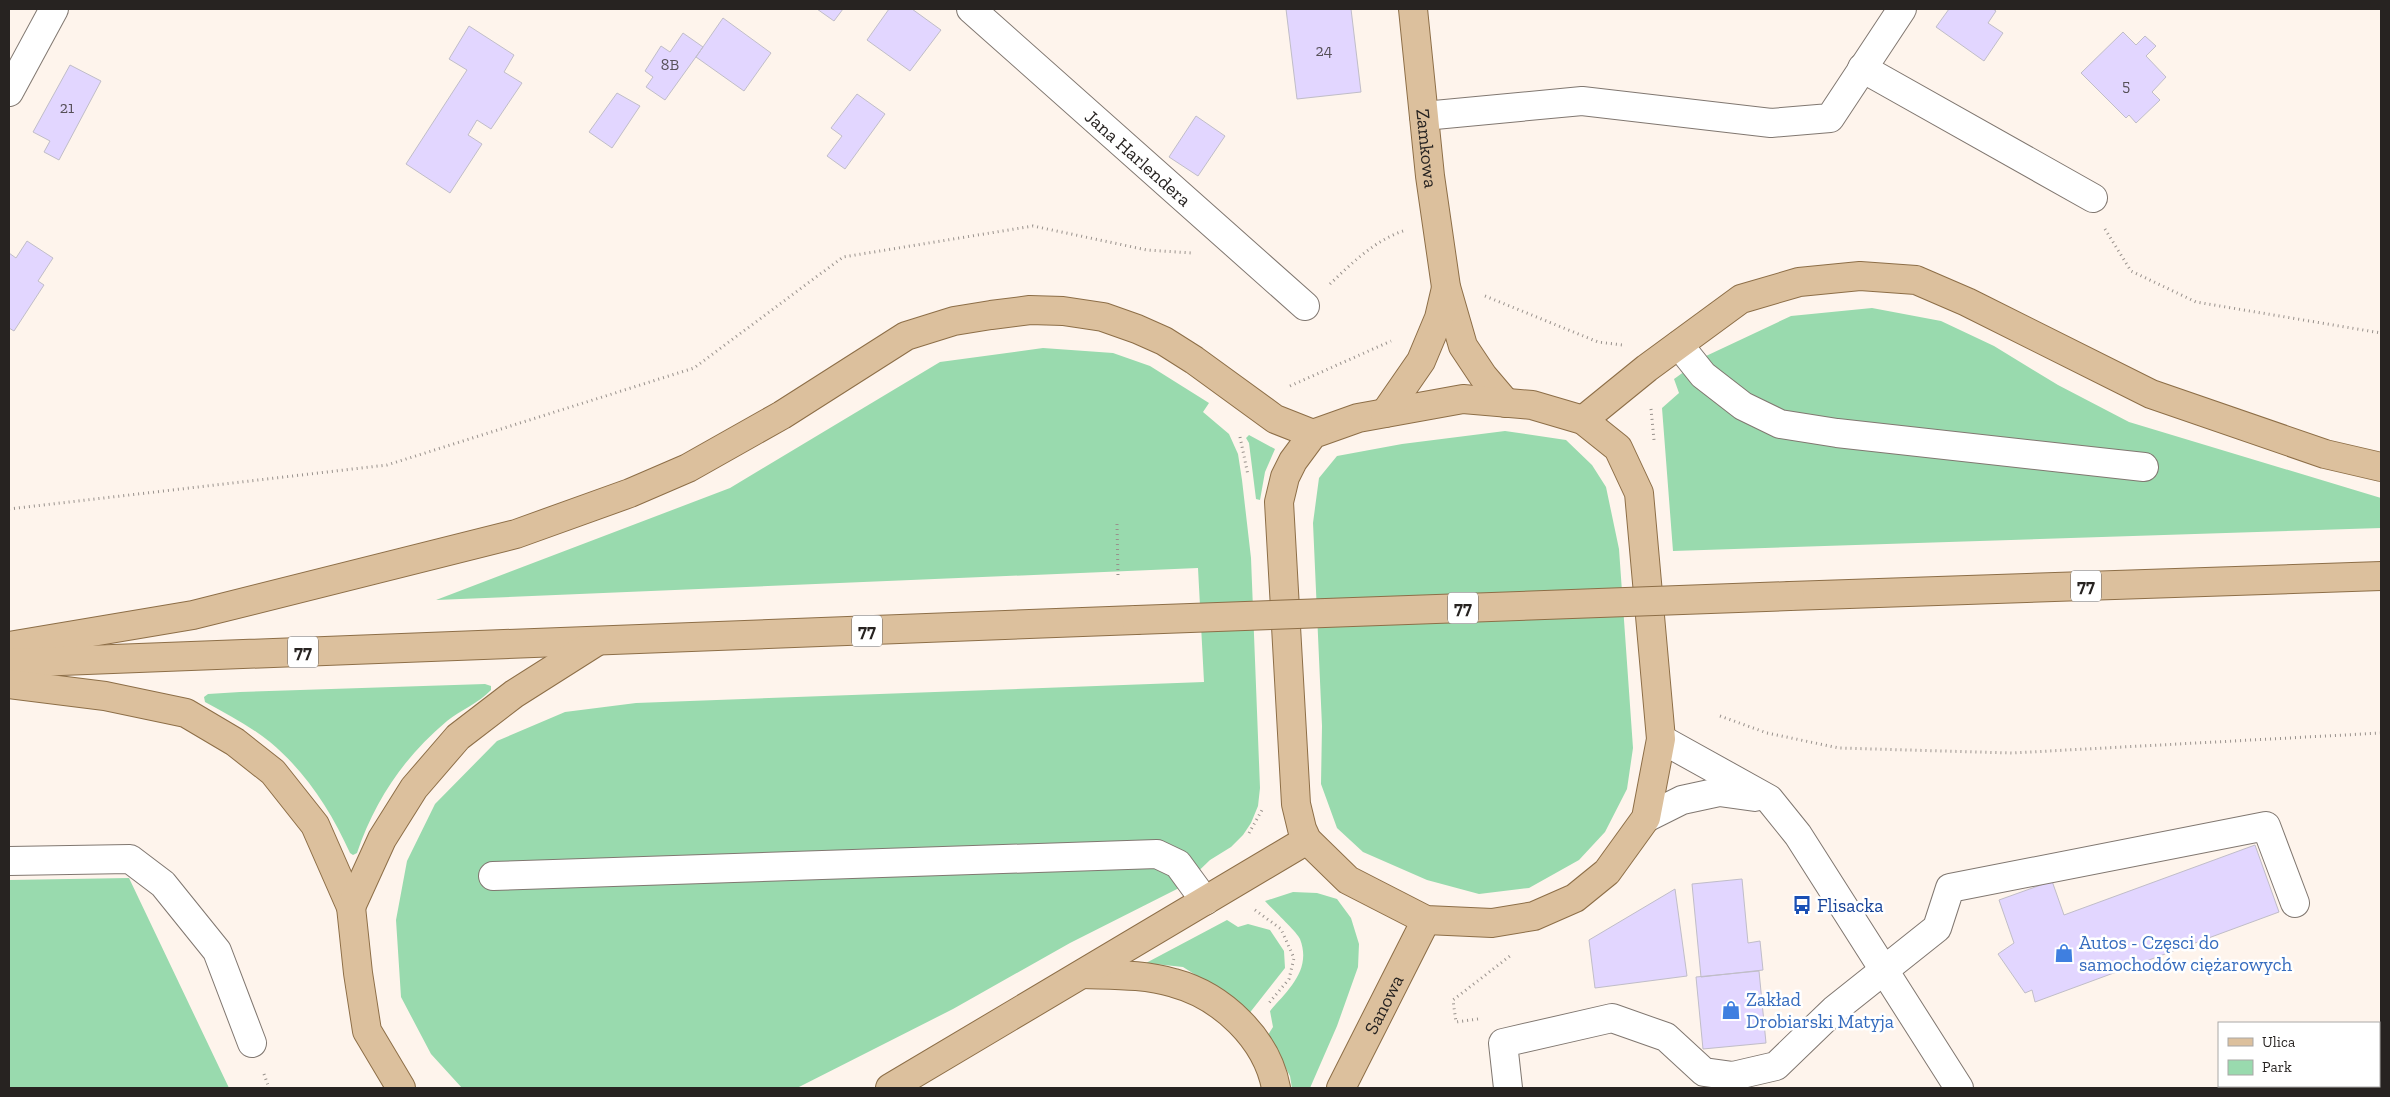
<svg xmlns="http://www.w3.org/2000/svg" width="2390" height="1097" viewBox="0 0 2390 1097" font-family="'Zilla Slab',serif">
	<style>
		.green { fill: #99daae }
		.building { fill: #e2d6ff; stroke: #c0bdc8 }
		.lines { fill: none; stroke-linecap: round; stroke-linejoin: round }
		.minor-casing { stroke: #807770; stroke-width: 30 }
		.major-casing { stroke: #8d6e47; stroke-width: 30 }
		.path { stroke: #98918c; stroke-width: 3; stroke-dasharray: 1 4; stroke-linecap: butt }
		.minor { stroke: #fff; stroke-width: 28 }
		.major { stroke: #dcc09d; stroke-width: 28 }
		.major-bridge-casing { stroke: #8d6e47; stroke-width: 30; stroke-linecap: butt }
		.major-bridge { stroke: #dcc09d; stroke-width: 28 }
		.labels { text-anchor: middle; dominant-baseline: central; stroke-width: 5; stroke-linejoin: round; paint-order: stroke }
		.number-label { font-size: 16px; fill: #565058 }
		.shield { fill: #fff; stroke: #686564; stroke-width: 1 }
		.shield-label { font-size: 18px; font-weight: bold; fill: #272321 }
		.street-label { font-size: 19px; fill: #272321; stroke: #fff }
		.transit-label { font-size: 19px; fill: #164399; stroke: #fff; text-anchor: start }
		.shop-label { font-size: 19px; fill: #366cbe; stroke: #fff; text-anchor: start }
	</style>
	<rect width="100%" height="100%" fill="#fef4ec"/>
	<path class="green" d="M1872,308l69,13 53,25 64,39 71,37 252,76v30l-708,23 -11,-143 17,-15 -5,-14 32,-23 85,-40z
		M1043,348l70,5 37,13 59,37 -6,9 26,22 9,20 4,26 9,78 9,230 -2,18 -7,17 -8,12 -12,12 -21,13 -27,26 -113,57 -117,66 -156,79h-335l-31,-34 -30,-57 -5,-77 11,-59 28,-57 62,-63 68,-29 71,-9 568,-21 -6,-114 -762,32 294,-112 210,-126z
		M1505,431l61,9 26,25 14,22 13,62 14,199 -6,41 -22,43 -26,28 -50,28 -50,6 -52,-14 -64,-28 -26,-24 -16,-44 1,-58 -9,-203 6,-45 18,-22 65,-12z
		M1249,435l26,14 -10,23 -5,28 -4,-1 -7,-56 -3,-5z
		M485,684l6,2v4c-12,13 -30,20 -44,31 -43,36 -72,79 -90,132l-4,2 -3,-2c-19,-42 -44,-81 -80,-111 -20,-16 -43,-28 -65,-40l-1,-5 4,-3 32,-2z
		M129,878l100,210h-220v-208z
		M1293,892l24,1 20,6 14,19 8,26 -1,23 -21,59 -27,62h-18l-2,-12 -22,-41 5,-8 -3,-16c18,-21 42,-41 30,-72 -3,-7 -28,-30 -35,-38z
		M1227,920l11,7 10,-3 22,6 14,21 1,17 -37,47 -19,-19 -46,-29 -37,-4z"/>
	<path class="building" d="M817,9h26l-9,12z
		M889,9h23l29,21 -31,41 -43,-31z
		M1286,9h65l10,83 -64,7z
		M1949,9h44l3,2 -8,12 15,10 -19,28 -48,-34z
		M723,18l48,35 -27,38 -48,-34z
		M469,26l45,29 -10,17 18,11 -31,46 -14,-9 -9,15 14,9 -32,49 -44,-29 61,-94 -18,-11z
		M2123,32l13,13 9,-9 11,10 -10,10 20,21 -14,15 8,8 -24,23 -7,-8 -3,3 -45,-45z
		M683,33l20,14 -38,53 -19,-13 7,-10 -8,-6 16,-25 9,6z
		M70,65l31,16 -42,79 -15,-8 6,-11 -17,-9z
		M617,93l23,13 -28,42 -23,-16z
		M857,94l28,20 -40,55 -18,-13 15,-20 -11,-8z
		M1196,116l29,20 -27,40 -29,-19z
		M27,241l26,17 -15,23 6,4 -30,46 -5,-3v-75l7,5z
		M2255,845l24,67 -244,90 -3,-12 -7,3 -27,-39 16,-11 -15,-43 53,-19 12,34z
		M1742,879l6,64 12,-2 3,29 -62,7 -9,-93z
		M1675,889l12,87 -92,12 -6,-48z
		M1759,971l7,72 -63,6 -7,-72z"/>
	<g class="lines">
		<g class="minor-casing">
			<g id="minor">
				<path id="s1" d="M971,9l334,297"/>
				<path d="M1862,68l231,130"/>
				<path d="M9,92l45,-83"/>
				<path d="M1424,116l158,-15 189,22 59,-5 72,-109"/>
				<path d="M1679,345l24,30 40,31 37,18 57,9 307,34"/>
				<path d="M1661,739l108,60 29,36 161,253"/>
				<path d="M1646,818l36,-18 37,-8 36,5"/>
				<path d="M9,861l121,-2 33,25 54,67 35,92"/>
				<path d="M493,876l664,-22 21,10 27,37"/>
				<path d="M1508,1088l-5,-45 109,-25 54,19 38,35 29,4 43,-10 58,-56 103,-82 13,-40 316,-62 29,77"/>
			</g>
		</g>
		<g class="major-casing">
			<g id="major">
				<path id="s2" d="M1413,9l17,167 16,111 17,59 20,30 23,27"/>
				<path d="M1463,399l69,6 51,15 35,28 21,45 22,246 -15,79 -39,54 -32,26 -41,18 -42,7 -66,-3 -78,-40 -41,-40 -5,-11 -6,-25 -17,-302 6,-25 8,-16 20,-27 45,-16z"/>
				<path d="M1385,413l36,-52 18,-43 7,-30"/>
				<path d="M1583,420l64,-52 94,-69 58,-17 61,-6 56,4 51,22 184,92 174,60 56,13"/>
				<path d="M1790,596l591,-20"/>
				<path d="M9,646l184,-31 323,-81 114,-41 58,-25 94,-53 124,-79 48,-15 37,-6 39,-5 33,1 40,6 34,12 27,12 30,19 81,59 38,15"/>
				<path d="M9,663l1127,-43"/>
				<path d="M9,684l96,12 81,17 49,29 38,30 42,53 36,82 7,66 9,58 34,57"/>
				<path d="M351,907l31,-68 32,-51 44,-51 56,-43 82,-52"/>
				<path d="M1083,974c30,1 62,0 91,9 48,13 93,56 102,105"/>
				<path d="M890,1088l417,-248"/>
				<path id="s3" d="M1341,1088l85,-168"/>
			</g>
		</g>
		<path class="path" d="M2105,229l26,42 65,31 185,31
			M1330,284c22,-21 44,-43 73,-53
			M1485,296l113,46 24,3
			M1290,386l101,-45
			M1651,409l3,31
			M1240,437l8,38
			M9,509l378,-44 307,-97 149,-111 190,-31 114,24 45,3
			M1117,524l1,53
			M1720,716l47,17 72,15 173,5 369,-20
			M1249,833l13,-23
			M1255,910l26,19 13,29 -5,21 -20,24
			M1478,1019l-22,3 -3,-22 57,-44
			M264,1074l5,14"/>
		<use href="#minor" class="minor"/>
		<use href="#major" class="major"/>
		<g class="major-bridge-casing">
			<path id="major-bridge" d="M1136,620l654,-24"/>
		</g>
		<use href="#major-bridge" class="major-bridge"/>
	</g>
	<defs>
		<g id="bus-bare" transform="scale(1.5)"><path d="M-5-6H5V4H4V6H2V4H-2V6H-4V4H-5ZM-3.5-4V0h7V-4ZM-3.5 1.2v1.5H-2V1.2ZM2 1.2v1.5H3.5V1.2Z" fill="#1a4fb4" stroke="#fff" stroke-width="2.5" paint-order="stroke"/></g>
		<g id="shop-bare" transform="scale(1.5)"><path d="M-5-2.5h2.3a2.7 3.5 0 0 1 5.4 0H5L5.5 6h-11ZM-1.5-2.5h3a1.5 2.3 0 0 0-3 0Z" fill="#3f7fe0" stroke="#fff" stroke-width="2.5" paint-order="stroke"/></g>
	</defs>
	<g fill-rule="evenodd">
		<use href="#bus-bare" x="1802" y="905"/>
		<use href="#shop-bare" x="2064" y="953"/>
		<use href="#shop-bare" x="1731" y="1010"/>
	</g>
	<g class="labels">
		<g class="number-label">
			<text x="1324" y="50">24</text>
			<text x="670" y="64">8B</text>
			<text x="2126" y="85">5</text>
			<text x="67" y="107">21</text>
		</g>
		<g class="shield">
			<rect x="2071" y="570.5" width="30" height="31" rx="4"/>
			<rect x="1448" y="592.5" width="30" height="31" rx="4"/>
			<rect x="852" y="615.5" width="30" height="31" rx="4"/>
			<rect x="288" y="636.5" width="30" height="31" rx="4"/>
		</g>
		<g class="shield-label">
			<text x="2086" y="586">77</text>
			<text x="1463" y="608">77</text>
			<text x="867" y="631">77</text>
			<text x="303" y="652">77</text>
		</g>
		<g class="street-label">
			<text stroke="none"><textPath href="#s2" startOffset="140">Zamkowa</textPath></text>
			<text stroke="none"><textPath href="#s1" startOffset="224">Jana Harlendera</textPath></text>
			<text stroke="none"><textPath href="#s3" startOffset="94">Sanowa</textPath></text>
		</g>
		<g class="transit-label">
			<text x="1817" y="905">Flisacka</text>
		</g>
		<g class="shop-label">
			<text x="2079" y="942">Autos - Częsci do<tspan x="2079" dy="22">samochodów ciężarowych</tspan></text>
			<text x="1746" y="999">Zakład<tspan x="1746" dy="22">Drobiarski Matyja</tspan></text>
		</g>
	</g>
	<rect width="2390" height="1097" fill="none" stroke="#272321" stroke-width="20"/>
	<rect x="2218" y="1022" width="162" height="65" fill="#ffffff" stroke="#a9a7a6"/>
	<rect x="2228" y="1038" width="25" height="8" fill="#dcc09d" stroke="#a9a7a6"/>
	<text x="2262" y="1047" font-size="15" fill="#272321">Ulica</text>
	<rect x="2228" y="1060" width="25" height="15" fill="#99daae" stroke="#a9a7a6"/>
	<text x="2262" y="1072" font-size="15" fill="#272321">Park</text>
</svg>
